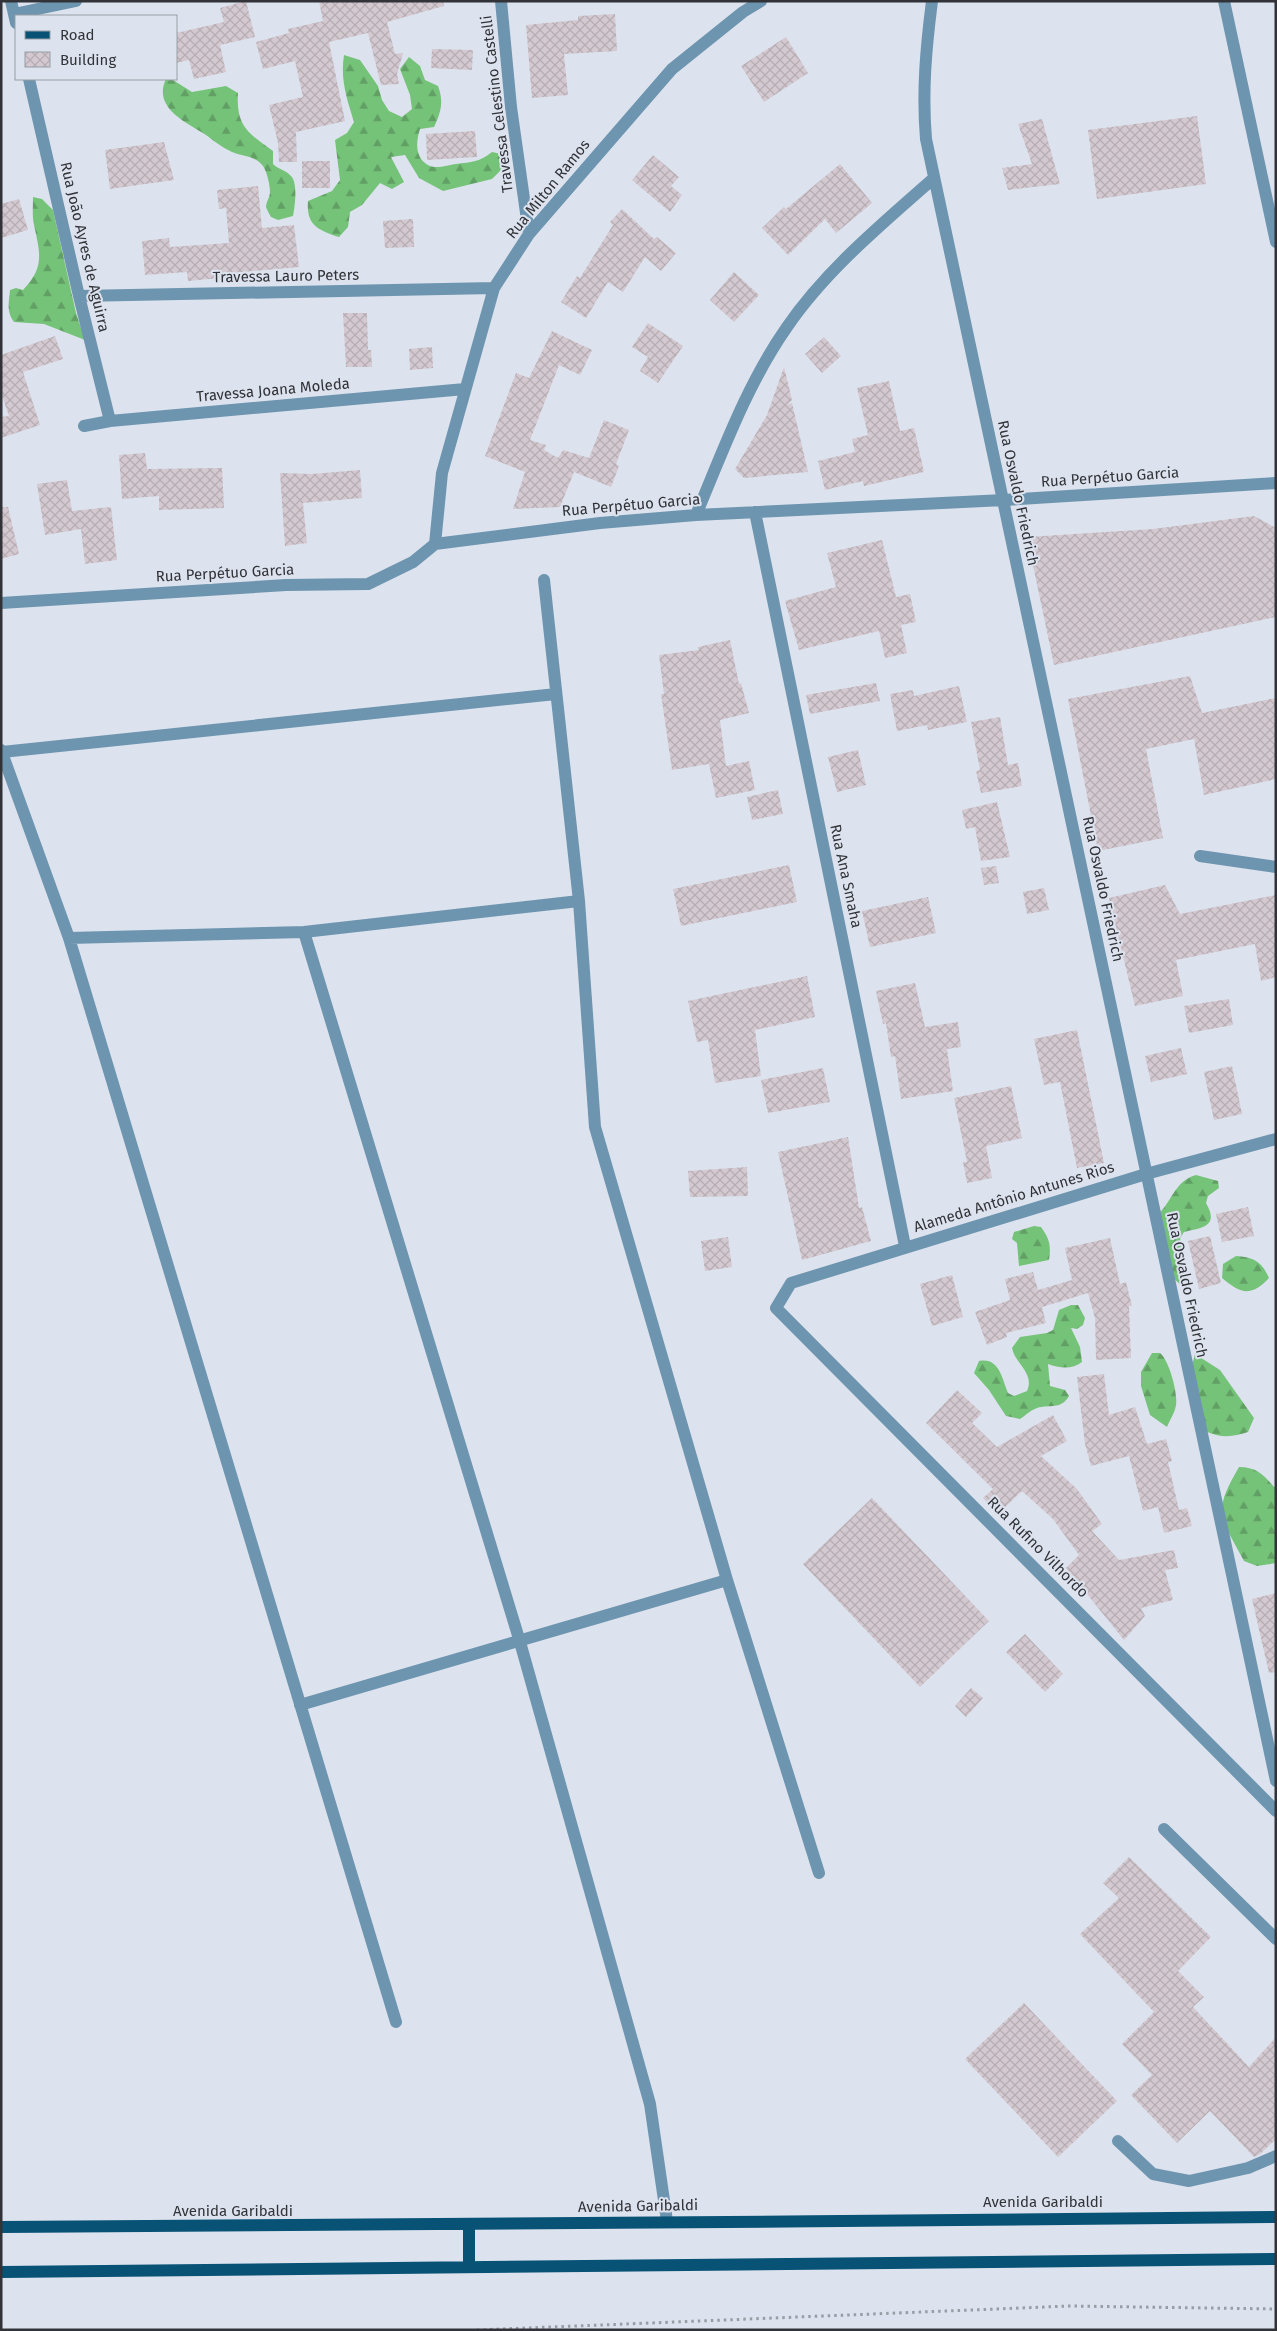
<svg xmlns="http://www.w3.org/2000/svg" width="1277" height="2331" viewBox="0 0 1277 2331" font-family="'Fira Sans',sans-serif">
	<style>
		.forest { fill: url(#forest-firs) }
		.building { fill: url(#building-cross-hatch) }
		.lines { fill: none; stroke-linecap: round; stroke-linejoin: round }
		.path { stroke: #989ca5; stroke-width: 3; stroke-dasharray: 2.5 4; stroke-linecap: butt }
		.minor { stroke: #6e95af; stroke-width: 12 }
		.major { stroke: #085276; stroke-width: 12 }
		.labels { text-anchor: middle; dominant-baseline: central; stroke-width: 4; stroke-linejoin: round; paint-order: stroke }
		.street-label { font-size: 15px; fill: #313338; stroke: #dde3ee }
	</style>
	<defs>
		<pattern id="forest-firs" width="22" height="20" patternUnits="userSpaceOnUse" patternTransform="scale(1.25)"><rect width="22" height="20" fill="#75c379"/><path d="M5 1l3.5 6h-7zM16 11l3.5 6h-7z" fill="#619f64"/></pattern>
		<pattern id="building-cross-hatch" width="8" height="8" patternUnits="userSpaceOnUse" patternTransform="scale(1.25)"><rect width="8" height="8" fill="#d4c9d0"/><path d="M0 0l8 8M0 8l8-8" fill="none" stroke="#b6adb3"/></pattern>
	</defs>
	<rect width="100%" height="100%" fill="#dde3ee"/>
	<path class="forest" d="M344,55l16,5 18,26 4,14 7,11 13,6 10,-8 -2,-14 -10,-26 9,-12 11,9 5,14 13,6c6,16 3,26 -4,41l-14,2c-4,12 -6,30 10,37 7,3 19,-1 26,-2 15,-2 24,-2 36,-12l14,3 -4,14 -10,10 -49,12 -24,-13 -14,-23 -14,2 13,25 -12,7 -12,-6 -18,22 -12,7 -2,15 -9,10c-21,-7 -33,-12 -31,-36l24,-10 8,-11 -5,-40 12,-7 7,-11c-7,-23 -14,-42 -10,-67z
		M166,79l7,1 19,12 34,-6 12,7c-2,33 10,40 35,58v13c5,5 13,6 18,12 7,7 4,30 2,40l-15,4 -7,-3c-1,-2 -4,-7 -5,-10 0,-5 4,-10 4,-15 0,-7 -3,-20 -7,-26 -9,-11 -19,-9 -31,-14 -9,-4 -18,-11 -26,-17 -19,-12 -54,-27 -40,-56z
		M33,197l9,2 11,11 23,103 9,27 -41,-16 -30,-2c-8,-11 -5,-20 -4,-32l6,-2 7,2c22,-23 17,-37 11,-65 -2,-9 -1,-19 -1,-28z
		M1196,1175l22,6 1,7 -11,8 -2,7c14,24 -5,25 -22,29l-4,6 9,45 -6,4 -11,-10 -16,-61c16,-13 18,-35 40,-41z
		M1034,1226l7,1c9,12 10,19 8,33l-30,6 -2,-23 -5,-4 2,-7z
		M1236,1256c18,1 26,6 33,22 -18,19 -28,16 -47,0l1,-14z
		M1071,1305h7l7,13 -2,7 -6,4 -6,-1 9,19 2,15c-10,8 -23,6 -34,2l2,22 15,4 4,6c-8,14 -19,8 -32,12 -6,2 -11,7 -17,11l-14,-3 -17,-26 -15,-17 5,-12c20,-4 23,17 29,32l6,3 13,-5c8,-18 -12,-27 -15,-43l8,-11 27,-4 6,-3 6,-20z
		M1152,1353h8c9,7 18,40 16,52 -1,7 -6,15 -9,22l-17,-12 -9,-29v-14z
		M1195,1354l25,16 34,48 -6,14c-15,5 -26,6 -41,0l-19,-51z
		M1239,1467c17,0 24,7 35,20l2,-1v77l-19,3 -13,-5c-24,-45 -32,-48 -5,-94z"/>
	<path class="building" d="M246,1l9,36 -35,8 6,27 -32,7 -5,-19 -13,3v-30l48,-11 -4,-14z
		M319,1h124l1,5 -57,16 8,32 8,-1 -6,21 2,10 -18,1 -13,-52 -39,9 16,79 -49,11 1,30h-18l-1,-19 -9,-38 34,-8 -8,-36 -32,8 -7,-27 33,-9 -1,-4 35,-8z
		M615,14l2,37 -53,3 4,41 -36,3 -6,-73 52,-5v-4z
		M786,37l22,36 -44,29 -23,-36z
		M432,49l41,1 -1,20 -41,-2z
		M1197,116l9,68 -109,15 -9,-69z
		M1042,119l18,65 -52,6 -6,-22 30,-4 -14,-40z
		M475,131l2,26 -50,3 -1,-26z
		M164,142l10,38 -64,9 -5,-39z
		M653,155l26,22 -8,9 11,9 -12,17 -38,-32z
		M302,161h28v27h-28z
		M840,164l32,39 -36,30 -11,-14 -37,36 -26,-27 22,-21 2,2z
		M258,186l4,42 32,-3 5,42 -78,7v4l-33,3 -1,-9 -42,3 -3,-34 27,-3 1,9 59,-4 -3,-35 -7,1 -2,-19z
		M19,199l9,31 -27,8v-34z
		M622,209l32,30 3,-2 19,16 -15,18 -16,-14 -22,35 -15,-10 -22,36 -25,-16 16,-26 3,2 33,-53 -3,-3z
		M413,219l1,28 -29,1 -2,-27z
		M734,272l25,23 -25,27 -24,-22z
		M343,313h24l1,37h3l1,17h-26z
		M648,323l35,23 -25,37 -18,-12 8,-14 -16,-10z
		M552,331l40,19 -12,25 -21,-10 -29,75 16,5 -2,5 14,8 5,-8 26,8 15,-38 25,10 -13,34 3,2 -8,21 -37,-15 -14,35 -47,2 12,-37 -40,-16 31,-83 13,5z
		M55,336l8,23 -40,13 17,53 -39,13v-21l8,-1 -8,-23v-38z
		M824,337l17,19 -19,17 -17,-19z
		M432,347l1,21 -23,2 -1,-21z
		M784,367l8,33 -5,5 5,-2 16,69 -64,6 -9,-9 32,-54z
		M889,381l11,50 14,-3 10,44 -60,14 -1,-5 -38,9 -7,-29 37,-9 -3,-13 16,-4 -11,-47z
		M145,453l2,16 75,-1 2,40 -65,2v-14l-37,3 -3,-44z
		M360,470l2,28 -59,5 4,40 -22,3 -5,-73 32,1z
		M67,480l5,31 39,-4 6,53 -32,4 -4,-35 -36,6 -8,-51z
		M1,507h7l11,47 -18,5z
		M1254,516l22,12v89l-222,48 -27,-128 126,-8z
		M882,540l14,57 14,-3 6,28 -15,3 6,28 -22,5 -6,-27 -80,19 -14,-49 51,-14 -9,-34z
		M730,640l9,44 2,-1 8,30 -29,7 6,46 23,-5 6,29 -39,8 -7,-34 -37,6 -11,-76h3l-5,-39 40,-5 -1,-3z
		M1190,676l12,37 74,-15v81l-72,16 -10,-56 -48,10 17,89 -65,13 -30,-152z
		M876,683l4,18 -70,13 -4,-19z
		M959,686l8,36 -39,8 -1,-5 -30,6 -7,-37 23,-4 1,6z
		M1000,717l8,48 10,-2 4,23 -41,7 -5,-22 4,-1 -9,-48z
		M858,750l8,35 -29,7 -9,-35z
		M778,790l5,24 -31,6 -5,-23z
		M997,802l13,55 -29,4 -6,-34 -9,2 -4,-19z
		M789,865l8,37 -116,24 -8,-37z
		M996,866l3,17 -15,2 -3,-17z
		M1165,885l15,29 96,-19v82l-15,4 -6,-37 -79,16 7,36 -48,10 -26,-108z
		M1044,888l5,22 -22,4 -4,-22z
		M928,897l8,36 -66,14 -8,-36z
		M807,976l8,41 -60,13 6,46 -46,7 -7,-43 -11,2 -9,-41z
		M915,983l10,44 33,-5 3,25 -14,2 6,42 -52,8 -6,-43 -4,1 -5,-34 -3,1 -7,-33z
		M1229,999l4,26 -44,8 -5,-27z
		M1077,1030l27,133 -27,5 -17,-86 -16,3 -10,-46z
		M1181,1048l6,26 -36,8 -6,-26z
		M1232,1066l10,48 -28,6 -10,-48z
		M823,1068l7,34 -62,11 -7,-33z
		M1011,1086l11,52 -36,8 6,32 -25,5 -4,-21h4l-13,-64z
		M848,1137l11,71 3,-1 9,34 -69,19 -24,-108z
		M747,1167l1,29 -58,1 -2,-26z
		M1248,1207l6,29 -32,6 -6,-28z
		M1210,1236l11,47 -22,6 -11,-48z
		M728,1237l4,30 -27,4 -4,-30z
		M1110,1238l10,46 6,-2 6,24h-3l2,52 -35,2 -1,-42 -7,-25 -46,14 4,16 -40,10 1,4 -20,8 -12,-33 35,-12 -5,-21 28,-7 5,18 34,-10 -7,-32z
		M952,1275l11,42 -31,9 -12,-42z
		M1104,1374l5,41 26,-8 12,37 19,-5 6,22 -4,1 11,48 8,-2 5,18 -28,7 -6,-26 -15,4 -14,-55 -38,10 -6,-22 -8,-67z
		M957,1390l25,23 -10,10 25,24 56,-32 14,26 -26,15 36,33 25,35 -10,7 27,29 55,-10 4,18 -13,2 8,30 -32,8 4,8 -21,24 -58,-72 13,-13 -26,-36 -31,-28 -24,23 -15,-16 10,-9 -67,-66z
		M872,1498l117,123 -69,66 -117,-123z
		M1276,1593v79l-7,1 -17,-74z
		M1025,1634l38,40 -18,18 -39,-40z
		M971,1688l12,10 -17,19 -11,-11z
		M1129,1857l82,80 -33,34 26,26 -11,10 56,60 27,-30v102l-16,15 -6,3 -44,-46 -33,32 -46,-48 21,-20 -30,-31 32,-32 -74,-78 39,-36 -16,-15z
		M1024,2003l93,98 -59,56 -93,-98z"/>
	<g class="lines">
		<path class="path" d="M1275,1l1,2
			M477,2330l593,-24 206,3"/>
		<path class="minor" d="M11,1l5,22
			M501,1l10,106 18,127
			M932,1c-6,47 -10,91 -6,138l350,1642
			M1224,1l52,241
			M14,14l62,-13
			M29,79l50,217 31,125
			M79,296l415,-8
			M84,426l26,-5 355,-32
			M755,512l150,734
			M696,515c27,-64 51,-131 91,-188 39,-57 96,-104 147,-149
			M435,544l7,-71 52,-185 35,-54 143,-165 71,-57 18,-11
			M544,580l35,321 16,226 132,453 92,293
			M1,603l285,-18 82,-1 45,-22 22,-18 165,-21 96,-8 308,-15 272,-17
			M1,750l68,188 327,1084
			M2,752l554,-58
			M1200,856l76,11
			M304,932l216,710 130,462 17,117
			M69,938l235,-6 275,-31
			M1276,1139l-130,35 -355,109 -15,25 500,503
			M300,1705l427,-125
			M1164,1829l112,110
			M1118,2141l35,33 36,7 59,-13 28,-12"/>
		<path class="major" d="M1,2227c425,0 850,-7 1275,-10
			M469,2266v-40
			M1,2272l1275,-13"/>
	</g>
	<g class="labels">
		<g class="street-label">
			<text transform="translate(497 104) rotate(-97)">Travessa Celestino Castelli</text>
			<text transform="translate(548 189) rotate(-51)">Rua Milton Ramos</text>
			<text transform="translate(85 247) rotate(77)">Rua João Ayres de Aguirra</text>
			<text transform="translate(286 276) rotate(-1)">Travessa Lauro Peters</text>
			<text transform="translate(273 390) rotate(-5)">Travessa Joana Moleda</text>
			<text transform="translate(1110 477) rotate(-4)">Rua Perpétuo Garcia</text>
			<text transform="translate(1018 493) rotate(78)">Rua Osvaldo Friedrich</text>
			<text transform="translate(631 505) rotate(-5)">Rua Perpétuo Garcia</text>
			<text transform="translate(225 573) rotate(-3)">Rua Perpétuo Garcia</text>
			<text transform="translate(846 876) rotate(78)">Rua Ana Smaha</text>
			<text transform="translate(1103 889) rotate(78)">Rua Osvaldo Friedrich</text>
			<text transform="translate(1014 1197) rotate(-17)">Alameda Antônio Antunes Rios</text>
			<text transform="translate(1187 1285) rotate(78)">Rua Osvaldo Friedrich</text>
			<text transform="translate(1038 1547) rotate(45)">Rua Rufino Vilhordo</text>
			<text x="1043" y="2202">Avenida Garibaldi</text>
			<text transform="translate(638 2206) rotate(-1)">Avenida Garibaldi</text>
			<text x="233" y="2211">Avenida Garibaldi</text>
		</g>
	</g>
	<rect width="1277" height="2331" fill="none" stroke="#313338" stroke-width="5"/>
	<rect x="15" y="15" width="162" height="65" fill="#dde3ee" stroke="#989da5"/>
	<rect x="25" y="31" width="25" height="8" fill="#085276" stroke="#989da5"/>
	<text x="60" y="40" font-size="15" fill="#313338">Road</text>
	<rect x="25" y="52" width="25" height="15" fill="url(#building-cross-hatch)" stroke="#989da5"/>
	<text x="60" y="65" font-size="15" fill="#313338">Building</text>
</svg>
